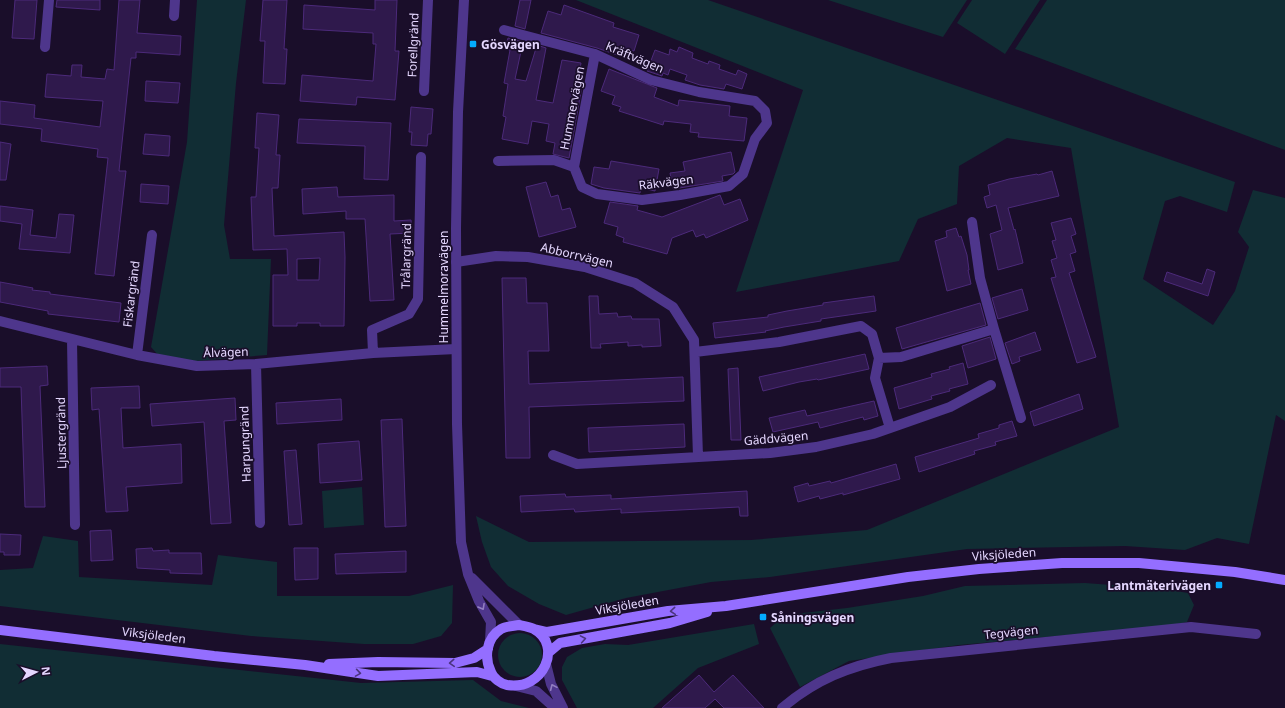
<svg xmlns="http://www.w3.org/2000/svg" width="1285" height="708" viewBox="0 0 1285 708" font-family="'Noto Sans',sans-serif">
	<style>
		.green { fill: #112d34 }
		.building { fill: #2f194c; stroke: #4c2a7a; fill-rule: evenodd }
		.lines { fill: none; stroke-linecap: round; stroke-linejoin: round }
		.minor { stroke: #4e368c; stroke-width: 10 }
		.tertiary { stroke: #4e368c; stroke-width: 10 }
		.secondary { stroke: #946eff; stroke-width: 10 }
		.oneway { stroke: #927ec0 }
		.oneway2 { stroke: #4b347f }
		.poi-dot { fill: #03abff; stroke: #1a0e2a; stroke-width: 1.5 }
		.labels { text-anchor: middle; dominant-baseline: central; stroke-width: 3.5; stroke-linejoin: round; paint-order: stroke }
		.poi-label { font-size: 12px; font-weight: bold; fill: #e5d7ff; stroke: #1a0e2a; text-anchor: start }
		.street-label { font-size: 12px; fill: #e5d7ff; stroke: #1a0e2a }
	</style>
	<rect width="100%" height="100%" fill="#1a0e2a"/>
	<path class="green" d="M197,0h49l-10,83 -12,142 6,34h41l-4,96 -71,6 -37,-5 -8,-9 36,-205z
		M576,0h132l527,182 -8,30 -47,-16 -15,5 -22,78 70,46 22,-34 14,-44 -11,-15 15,-42 32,8v223l-9,-6 -27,129 -32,-6 -32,12 -60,-4 -158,3 -197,28 -59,5 -85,16 -60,17 -27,-11 -31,-18 -17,-19 -9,-25 -6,-26 53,26 222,-2 116,-10 252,-103 -48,-279 -64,-10 -48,28 -2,38 -39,15 -19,42 -163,31 67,-202z
		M828,0h139l-24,37z
		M972,0h68l-35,54 -48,-31z
		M1047,0h238v150l-270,-101z
		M362,487l2,38 -40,3 -2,-37z
		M43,536l35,5 1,36 133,8 6,-30 59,7v34h132l44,-11 -1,38 -11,13 -28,8h-49l-113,-8 -251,-30v-36l33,-2z
		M1085,583l79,6 24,4 6,12 -7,17 -19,4 -209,19 -110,16 -49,26 -30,-59 15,-13 62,-7 76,-12 42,-10z
		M754,624l5,20 -61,24 -45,40h-76l-15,-28v-13l5,-10 15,-9 23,-4 23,1z
		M498 655a22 22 0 1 1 44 0a22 22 0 1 1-44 0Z
		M0,644l361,39 112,-3 28,21 28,7h-529z"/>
	<path class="building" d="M15,0h22l-3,39 -22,-1z
		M57,0h43v10l-44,-3z
		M119,0h21l-3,33 44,3 -1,19 -44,-3v6h-5l-12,113h7l-12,105 -19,-2 13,-116 -11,-1 1,-8 -57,-8 1,-12 -42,-5v-23l35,4 -1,13 66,9 3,-26 -58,-4 2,-23 24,2 1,-11h10l-1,12 24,2 2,-10 7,1z
		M263,0h24l-3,49h3l-2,35 -22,-1 2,-42h-5z
		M375,0h22l-2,51h4l-4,49 -38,-3 -1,8 -56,-4 2,-26 71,6 3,-37h-3v-11l-70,-4 1,-24 71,5z
		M520,0h11l-6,29 -10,-3z
		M564,5l50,18 -1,4 26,8 -5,16 -11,-3 -3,8 -23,-8 -56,-15 7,-22 13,4z
		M508,38l15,4 -8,37 11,2 11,-36 9,3 -10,52 17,3 9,-43 19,3 -3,17 5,1 -14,77 -16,-4 2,-11 -9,-2 3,-17 -17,-3 -4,23 -26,-5 4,-22 -3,-1 5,-32 -4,-1 6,-33 -5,-1z
		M679,47l14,6 -1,5 16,6 1,-3 11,4 -1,4 17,6 2,-5 9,4 -5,15 -16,-5 -2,5 -24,-4 -15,-5 2,-5 -17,-6 -2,6 -5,-2 -1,3 -15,-5 8,-21 14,5 1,-6 7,3z
		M609,69l48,19 -3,9 24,9 1,-6 51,6 -1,10 18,2 -3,23 -46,-4 1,-4 -9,-1 1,-8 -27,-3 -1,4 -44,-14 2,-4 -9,-3 3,-8 -14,-5z
		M146,81l34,2 -2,20 -33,-2z
		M411,107l22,2 -2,25h-3l-1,12 -16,-1 1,-13h-3z
		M257,113l22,2 -3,40h4l-2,33h-6l2,48 70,-4 1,25 -1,69h-24v-3h-23v3h-24v-51h15l-1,-26 -34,1 -2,-53h5l3,-49h-4zM320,258l-1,22h-22v-21z
		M299,119l92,4 -3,57 -24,-1 1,-33 -68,-3z
		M145,134l25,2 -1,20 -26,-2z
		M0,142l11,2 -5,36h-6z
		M731,152l4,20 -2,2 -11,2 1,5 -50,8 -3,-16 15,-2 -2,-9z
		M611,161l48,8 -4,22 -14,-3 -1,5 -36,-5 -13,-4 3,-17 15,2z
		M1052,171l7,25 -51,12 6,22 1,-1 8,34 -25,7 -8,-36 12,-4 -6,-25 -9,3 -3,-11 6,-2 -2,-10 21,-6 28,-5 1,1z
		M546,182l5,15 7,-2 4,15 8,-2 6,19 -37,10 -13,-50z
		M141,184l28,2 -1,18 -28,-2z
		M337,187l1,10 56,-2v26l17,-1 1,13 -22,1 4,66 -24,1 -5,-82h-19v-8l-43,3 -1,-25z
		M720,195l4,10 16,-6 8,21 -42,18 -2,-4 -8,3 -3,-7 -21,8 -5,16 -44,-12 1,-4 -8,-3 2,-8 -14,-4 6,-21 28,4 -1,4 25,7z
		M0,206l33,4 -3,25 26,3 3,-24 15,1 -4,38 -51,-4 3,-25 -22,-3z
		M1071,218l5,16 -5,2 5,16 -6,2 5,17 -6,2 27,84 -19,6 -26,-85 5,-1 -5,-17 6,-2 -5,-17 4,-1 -5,-17z
		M956,228l3,9 2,-1 6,19 2,15h-1l3,14 -24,7 -12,-50 12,-4 -1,-6z
		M1207,269l8,3 -7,24 -44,-15 3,-9 35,12z
		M502,278h24l1,25h20l2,48h-21l1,33 154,-7 1,24 -155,6 1,51h-24z
		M0,282l33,6 -1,2 18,2v2l71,9 -2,19 -71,-8v-3l-48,-9z
		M1022,289l6,21 -30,9 -6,-21z
		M589,296h9l1,18 18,-1 1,4 13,-1 1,3h27l2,27 -19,1v-2l-14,1v-4l-28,2 1,4h-10z
		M874,296l2,15 -55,8v2l-37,6 -19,4 1,1 -51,6 -2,-15 55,-6v-2l19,-4 36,-6v-2z
		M980,303l6,22 -84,24 -6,-21z
		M1035,332l6,18 -22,7 1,4 -8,3 -7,-21z
		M990,337l6,22 -28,9 -6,-22z
		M865,354l4,15 -51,11 -1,-1 -18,3 -36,9 -4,-14z
		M963,363l5,21 -19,5 1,2 -19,5 1,3 -33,10 -5,-21 38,-11 -1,-3 19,-5 -1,-2z
		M47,366l1,19 -8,1 5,121h-20l-4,-120h-21v-19z
		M738,368l3,72h-10l-3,-71z
		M139,386l1,22h-19l2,40 58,-4 1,39 -56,4 2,24 -22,1 -7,-103 -7,1 -1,-22z
		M1079,394l4,15 -49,17 -4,-14z
		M235,398l1,22 -12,1 7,102 -20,1 -7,-102 -52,4 -2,-22z
		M341,399l1,21 -65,4 -1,-21z
		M874,401l4,15 -14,4 -1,-3 -43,11 -2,-6 -45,10 -4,-14 36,-8 2,6z
		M402,419l4,107 -21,1 -4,-107z
		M1012,421l5,15 -22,6 1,3 -22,6 1,3 -56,18 -4,-15 64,-19 -1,-4 21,-6v-3z
		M684,424l1,23 -96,5 -1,-24z
		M359,441l3,39 -42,3 -2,-39z
		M296,450l6,74 -13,1 -5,-74z
		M896,464l4,15 -57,16v-2l-23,6 -1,-3 -21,6 -4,-15 14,-4 1,3 21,-5 1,2z
		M747,491l1,25h-8l-1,-9 -118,6v-4l-46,3 -1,-3 -53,3 -1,-16 45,-2 1,3 45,-2v4z
		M111,530l2,30 -22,1 -1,-30z
		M0,534l21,1 -1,20h-16v-3h-4z
		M152,548l1,3 16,-1v3h32l1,21 -32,-1v-3l-33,-2 -1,-19z
		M294,548h24v31l-23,1z
		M406,551v21l-70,2 -1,-20z
		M699,675l15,17 19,-17 31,33h-40l-9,-9 -10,9h-43z"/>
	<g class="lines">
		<path class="minor" d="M174,16l1,-16
			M45,47l4,-47
			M424,91l4,-91
			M498,161l56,-1 20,7 8,20 15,7 45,6 38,-5 49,-9 14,-12 12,-35 12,-16 -2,-12 -10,-10 -56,-9 -48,-12 -56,-26 -91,-24
			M574,167l21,-113
			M972,222l8,56 14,51 27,89
			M456,262l40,-6 32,1 57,10 50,16 38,24 21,33 4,116
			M0,321l137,34 60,11 59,-2 117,-11 83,-4
			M72,340l3,185
			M695,352l84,-10 82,-16 11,8 7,24 22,-1 93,-28
			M373,353l-1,-23 37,-16 9,-15 3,-142
			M137,355l15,-120
			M879,358l-4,20 15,50
			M256,364l4,159
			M553,455l24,9 193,-11 46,-6 57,-13 77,-27 41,-22
			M546,664l5,20 12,24
			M516,686l20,5 19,17
			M782,708c33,-28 67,-42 109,-50l300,-31 65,7"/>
		<path class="tertiary" d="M464,0l-6,112 -2,116 1,196 4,118 7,32 11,27 12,21 -1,19
			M472,578l47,47"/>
		<path class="secondary" d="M519,625c5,1 11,2 15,4 29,16 10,62 -27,56 -6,-1 -14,-7 -16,-13 -7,-14 -5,-34 10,-43 5,-3 13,-3 18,-4z
			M534,629l13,3 121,-21 58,-5 182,-29 71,-8 83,-6h77l96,9 50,8
			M0,630l214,26 91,9 73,11 99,-4 15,4
			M548,653l12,-10 110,-20 37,-11
			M329,664l49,-2 77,1 19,-5 14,-9"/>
	</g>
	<defs><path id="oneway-chevron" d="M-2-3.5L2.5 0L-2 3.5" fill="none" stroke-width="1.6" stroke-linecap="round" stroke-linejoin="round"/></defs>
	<g class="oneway">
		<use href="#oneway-chevron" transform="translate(482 607) rotate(61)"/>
		<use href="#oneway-chevron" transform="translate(553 687) rotate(-114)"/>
	</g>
	<g class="oneway2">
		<use href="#oneway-chevron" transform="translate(673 611) rotate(175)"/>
		<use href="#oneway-chevron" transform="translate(583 639) rotate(-10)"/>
		<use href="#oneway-chevron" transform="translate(452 663) rotate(176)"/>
		<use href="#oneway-chevron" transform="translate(358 673) rotate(9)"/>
	</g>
	<g class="poi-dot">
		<rect x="469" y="40" width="8" height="8" rx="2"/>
		<rect x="1215" y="581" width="8" height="8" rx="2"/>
		<rect x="759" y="613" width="8" height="8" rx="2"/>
	</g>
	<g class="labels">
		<g class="poi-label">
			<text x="481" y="44">Gösvägen</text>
			<text x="1211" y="585" text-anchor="end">Lantmäterivägen</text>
			<text x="771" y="617">Såningsvägen</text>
		</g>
		<g class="street-label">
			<text transform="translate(413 45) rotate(-88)">Forellgränd</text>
			<text transform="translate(635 57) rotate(23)">Kräftvägen</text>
			<text transform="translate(572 108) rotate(-79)">Hummervägen</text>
			<text transform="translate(666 182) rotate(-7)">Räkvägen</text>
			<text transform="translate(577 255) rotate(13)">Abborrvägen</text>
			<text transform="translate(406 256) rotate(-89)">Trålargränd</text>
			<text transform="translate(443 287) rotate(-90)">Hummelmoravägen</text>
			<text transform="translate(131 294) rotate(-83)">Fiskargränd</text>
			<text transform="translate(226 352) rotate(-2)">Ålvägen</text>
			<text transform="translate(61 433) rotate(-91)">Ljustergränd</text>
			<text transform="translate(776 438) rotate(-5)">Gäddvägen</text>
			<text transform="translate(245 444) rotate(-92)">Harpungränd</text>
			<text transform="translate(1004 554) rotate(-4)">Viksjöleden</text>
			<text transform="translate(627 605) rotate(-10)">Viksjöleden</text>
			<text transform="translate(1011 632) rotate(-6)">Tegvägen</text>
			<text transform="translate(154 635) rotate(7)">Viksjöleden</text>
		</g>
	</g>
	<g transform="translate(36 672) rotate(84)" stroke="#1a0e2a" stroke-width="3" paint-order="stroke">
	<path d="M0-3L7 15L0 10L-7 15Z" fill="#e5d7ff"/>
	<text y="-6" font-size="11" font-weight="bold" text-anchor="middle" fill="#e5d7ff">N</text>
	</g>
</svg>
